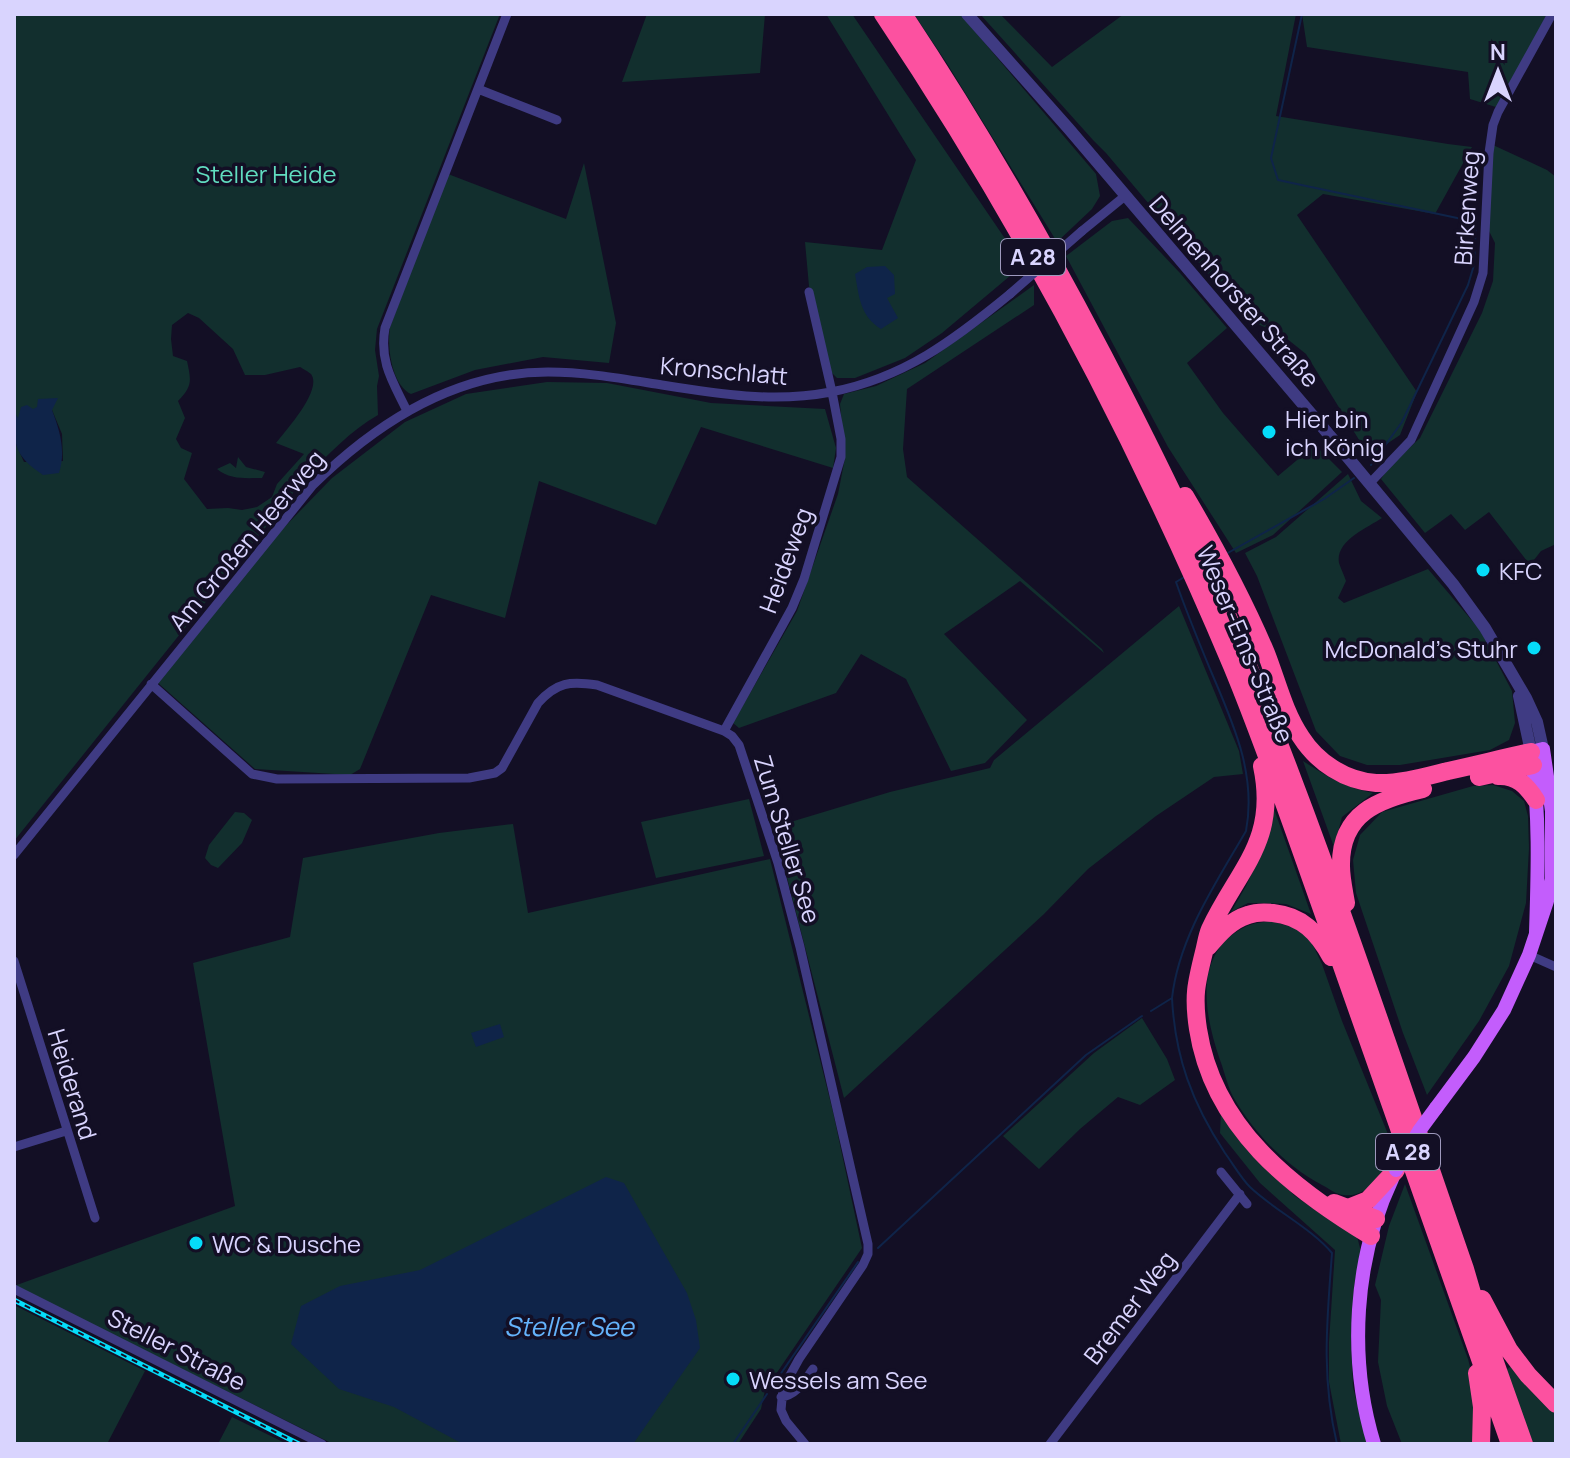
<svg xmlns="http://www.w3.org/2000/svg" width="1570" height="1458" viewBox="0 0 1570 1458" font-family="Manrope,sans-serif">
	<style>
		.green { fill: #122f2e; fill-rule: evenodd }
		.water { fill: #0f2449 }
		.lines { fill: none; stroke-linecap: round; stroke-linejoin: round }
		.stream { stroke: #0f2449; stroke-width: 2 }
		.minor { stroke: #3f3b83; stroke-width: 9 }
		.tertiary { stroke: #3f3b83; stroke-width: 12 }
		.primary { stroke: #c35dfc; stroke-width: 14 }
		.motorway { stroke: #fc51a0; stroke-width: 18 }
		.rail-casing { stroke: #05dcf9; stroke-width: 5 }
		.rail { stroke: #130f25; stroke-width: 2; stroke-dasharray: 6; stroke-linecap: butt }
		.minor-bridge { stroke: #3f3b83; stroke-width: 9 }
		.primary-bridge { stroke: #c35dfc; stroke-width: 14 }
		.poi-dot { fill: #05dcf9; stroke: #130f25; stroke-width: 3 }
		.labels { text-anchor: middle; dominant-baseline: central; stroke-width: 7; stroke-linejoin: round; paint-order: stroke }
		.shield { fill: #130f25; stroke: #9e99bd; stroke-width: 2 }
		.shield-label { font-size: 22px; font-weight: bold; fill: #d9d4fe }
		.park-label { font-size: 24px; fill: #61ddc0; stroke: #130f25 }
		.street-label { font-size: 24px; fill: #d9d4fe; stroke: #130f25 }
		.poi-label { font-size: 24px; fill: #d9d4fe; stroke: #130f25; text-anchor: start }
		.water-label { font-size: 26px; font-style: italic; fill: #64b3fc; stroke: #130f25 }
	</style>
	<rect width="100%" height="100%" fill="#130f25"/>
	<path class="green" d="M14,14h486l-123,315 -2,21 4,26 -2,10 1,29c-28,16 -49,39 -72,62l-292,364v-401l10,22 39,-1 -1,-27 -10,-24 -15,-2 -19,11 -4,-7zM188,313l11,5 34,31 12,26h20l35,-8c2,1 10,6 11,7 12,16 -26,57 -35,69l28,11 -27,30 -5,13 -15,10 -15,3 -14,-2 -21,1 -23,-30 8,-26 -11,-5 -5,-9 9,-21 -7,-17c15,-15 13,-21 9,-40l-14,-5 -2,-17 1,-14z
		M647,14h118l-5,59 -138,9z
		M826,14h26l171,251 -81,68 -37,25 -50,20h-18l-7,-7 -21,-85 -4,-44 77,8 34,-90z
		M914,14h46l136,160 4,22 -8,13 -35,33 -109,-177z
		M980,14h20l52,53 72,-53h172l-20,102 172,28 24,3 -37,67 -112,-20 -26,21 120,177 -17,43 -31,21 -63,-102 -25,-20 -35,-15 -140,-166 -13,-13z
		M1302,14h245l-48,94 -29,-9 -2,-27 -161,-25z
		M1493,145l54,25 9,7v337l-2,2 2,8v20l-15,7 -11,14 -41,-53 -24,18 -14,-16 -26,19 -44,-54 7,-11 32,-30 62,-125 11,-32 2,-38 -8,-16z
		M584,163l32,160 -7,40 -66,-6 -68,13 -64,24c-20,-10 -24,-48 -21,-67l58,-153 118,45z
		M1128,218l52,55 47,55 -40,35 36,50 55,63 37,-31 27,27 -69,63 -37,18 -68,-106 -102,-191 46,-35z
		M1034,285v20l-127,84 -4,60 4,28 195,172 2,4 -84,-72 -76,53 83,86 -42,43 -34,8 -45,-92 -45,-25 -25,39 -97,35 -6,-5 64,-112 41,-117 7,-36 -5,-54 4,-10 32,-8 49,-23z
		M547,382l60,1 104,20 114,6 11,39 -3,20 -132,-41 -45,98 -117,-44 -34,137 -74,-23 -71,174 -10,6 -95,-6 -98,-87 112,-139 63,-65 73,-56 61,-28z
		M238,457l8,10 19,5 -3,6c-16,0 -32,2 -45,-9l13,-6 6,5z
		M1348,474l13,27 21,17c-15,10 -47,23 -43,45 2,6 5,12 7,18l-8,17 6,5 84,-34 52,61 32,61 3,32 -6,17 -19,10 -90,15h-33l-27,-9 -24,-25 -59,-155 -12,-23 31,-16z
		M1179,606l60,145 4,23 -29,3 -58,39 -68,53 -44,45 -200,184 -70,-271 116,-35 100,-24 4,-8z
		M1303,761c23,15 43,27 70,32l-31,24 -8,30z
		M1493,785l19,6 12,10 4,15 1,32 -3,55 -17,63 -30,55 -52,74 -24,-62 -47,-140 -3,-33 7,-25 22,-23 91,-26z
		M749,799l15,57 -108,22 -15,-56z
		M1273,806l38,108 -25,-10 -25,-1h-13l-17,9 15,-26 19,-41z
		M235,812l9,1 8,7 -10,23 -24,25 -7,-3 -6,-7 4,-13z
		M513,824l15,89 242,-54 63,253 29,136 -97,142 -4,19 -23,35h-405l-319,-158 221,-80 -42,-243 97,-26 13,-79 136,-25z
		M1271,921l24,7 15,11 12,25 20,57 52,128c-10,20 -23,49 -50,46 -7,0 -16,-7 -22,-10 -36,-19 -66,-50 -87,-85 -7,-11 -10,-27 -15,-40 -16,-46 -28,-109 27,-134 7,-3 17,-4 24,-5z
		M1142,1018l25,41 8,21 -35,25 -22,-8 -38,32 -41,40 -36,-33 91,-83z
		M1221,1112l30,41 44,43 26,18 34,20 3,6 3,12 -7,34 -3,53 2,48 14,57h-26l-12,-62v-40l6,-92 -75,-67 -40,-50z
		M1405,1184l63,175 8,31 -1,54h-73l-15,-38 -9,-44 3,-62 -6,-15 14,-59z
		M14,1305l131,66 -38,73h-93z
		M1511,1366l45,47v31h-26l-24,-74z
		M232,1417l55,27h-69z"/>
	<path class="water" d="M885,266l9,9 1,19 -8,4 11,20 -17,11c-21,-13 -22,-33 -26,-55l12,-7z
		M58,398l-6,12c8,21 14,41 7,63l-16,2c-29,-20 -29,-29 -29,-63l4,6 3,-11 6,-2 6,4 4,-2 1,-8z
		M500,1024l4,13 -28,10 -5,-14z
		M606,1177l18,6 63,110 9,27 4,28 -67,96h-170l-69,-37 -55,-18 -48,-45 10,-38 39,-20 80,-16z"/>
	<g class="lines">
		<path class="stream" d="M1302,14l-31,144 7,22 198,42 -2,43 -6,20 -66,137 -31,43
			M1226,554l98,-55 30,-21
			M1172,998c3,59 20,105 53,155 8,11 16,25 25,34 24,23 61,41 82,66 -5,67 -11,124 5,191
			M1151,1011l21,-13c7,-61 44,-115 74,-167 11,-58 -14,-110 -36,-162 -12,-29 -24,-58 -34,-87l10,-6
			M878,1248l208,-193 56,-39
			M775,1382l83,-120
			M733,1444l34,-50"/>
		<path class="minor" d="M478,89l79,31
			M1082,231l43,-35
			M407,411c-14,-29 -28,-49 -22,-83l122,-314
			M1370,483l41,-43 63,-138 9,-29 6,-120 4,-28 5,-13 54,-98
			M151,684l101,90 25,5 192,-1 26,-5 7,-5 36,-65c19,-21 32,-22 59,-18l127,46 8,5 7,9 39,118 22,84 68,297v10l-5,11 -64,94 -16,29 -2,22 5,11 19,23
			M724,731l68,-123 12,-29 37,-122v-18l-9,-47 -23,-100
			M14,855l299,-370c64,-63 142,-113 235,-113 38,0 76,7 114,13 56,9 112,18 169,7 73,-14 123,-52 179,-98
			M1529,955l27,12
			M14,961l81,257
			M14,1147l52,-16
			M1221,1172l26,32
			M14,1289l308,155
			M781,1397c16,-2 23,-16 32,-28
			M1050,1444l190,-250"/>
		<path class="tertiary" d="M967,14l102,115 261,307 123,148 32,44 41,70 11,24 6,27
			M1519,696l12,56"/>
		<path class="primary" d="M1436,1108l38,-51 30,-47 25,-55 18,-54 5,-22v-68l-9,-62 -12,3c9,60 7,120 5,181
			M1374,1444c-26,-85 -20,-185 18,-265"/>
		<path class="motorway" d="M883,14c138,206 253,424 349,652 36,87 66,177 98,266 61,170 120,341 180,512
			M903,14c73,110 139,224 200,341 38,73 76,148 109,224 97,225 173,459 253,690l14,48 45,127
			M1185,496c30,51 58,103 81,157 11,28 18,59 35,84 16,25 44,44 75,46 24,1 48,-6 72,-12 28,-6 55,-13 83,-19
			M1262,766c16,75 -23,102 -52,163 -3,7 -4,15 -6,23 -8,32 -11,44 -6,77 15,98 93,159 173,207
			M1498,776c19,-1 29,10 38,24
			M1479,777l54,-12
			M1346,903c-2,-12 -5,-25 -5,-37 -1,-53 38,-67 82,-77
			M1208,947c11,-13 23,-27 40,-32 8,-3 17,-3 25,-2 29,3 45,20 58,44
			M1334,1203l42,16
			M1348,1208l20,-8 28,-30
			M1482,1299l27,51 19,25 28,29
			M1477,1373l5,34 -1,37"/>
		<g class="rail-casing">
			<path id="rail" d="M14,1300l285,144"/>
		</g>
		<use href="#rail" class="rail"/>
		<path class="minor-bridge" d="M1010,294l72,-63"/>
		<path class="primary-bridge" d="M1396,1170l23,-39 17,-23"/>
	</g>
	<g class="poi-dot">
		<circle cx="1269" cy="432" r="8"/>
		<circle cx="1483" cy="570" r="8"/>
		<circle cx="1534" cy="648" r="8"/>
		<circle cx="196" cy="1243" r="8"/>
		<circle cx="733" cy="1379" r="8"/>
	</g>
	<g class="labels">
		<g class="shield">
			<rect x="1001" y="239" width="64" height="36" rx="6"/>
			<rect x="1376" y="1134" width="64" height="36" rx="6"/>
		</g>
		<g class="shield-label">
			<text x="1033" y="257">A 28</text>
			<text x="1408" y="1152">A 28</text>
		</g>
		<g class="park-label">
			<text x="266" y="173">Steller Heide</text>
		</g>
		<g class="street-label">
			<text transform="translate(1466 208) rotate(-86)">Birkenweg</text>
			<text transform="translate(1235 291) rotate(49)">Delmenhorster Straße</text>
			<text transform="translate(724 370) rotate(5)">Kronschlatt</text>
			<text transform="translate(246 540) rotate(-50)">Am Großen Heerweg</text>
			<text transform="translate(785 560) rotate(-70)">Heideweg</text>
			<text transform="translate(1246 644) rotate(67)">Weser-Ems-Straße</text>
			<text transform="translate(788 839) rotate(73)">Zum Steller See</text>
			<text transform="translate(73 1084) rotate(73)">Heiderand</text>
			<text transform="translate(1129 1307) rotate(-53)">Bremer Weg</text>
			<text transform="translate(177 1349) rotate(27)">Steller Straße</text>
		</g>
		<g class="poi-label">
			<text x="1285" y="418">Hier bin<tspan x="1285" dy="28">ich König</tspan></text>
			<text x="1499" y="570">KFC</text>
			<text x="1518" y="648" text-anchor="end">McDonald's Stuhr</text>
			<text x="212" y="1243">WC &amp; Dusche</text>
			<text x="749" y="1379">Wessels am See</text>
		</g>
		<g class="water-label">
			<text x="569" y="1326">Steller See</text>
		</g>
	</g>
	<rect width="1570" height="1458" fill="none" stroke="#d9d4fe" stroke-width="32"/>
	<g transform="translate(1498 72)" stroke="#130f25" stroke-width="6" paint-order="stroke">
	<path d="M0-6L14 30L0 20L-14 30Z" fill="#d9d4fe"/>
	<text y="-12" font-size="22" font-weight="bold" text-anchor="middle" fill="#d9d4fe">N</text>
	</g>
</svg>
